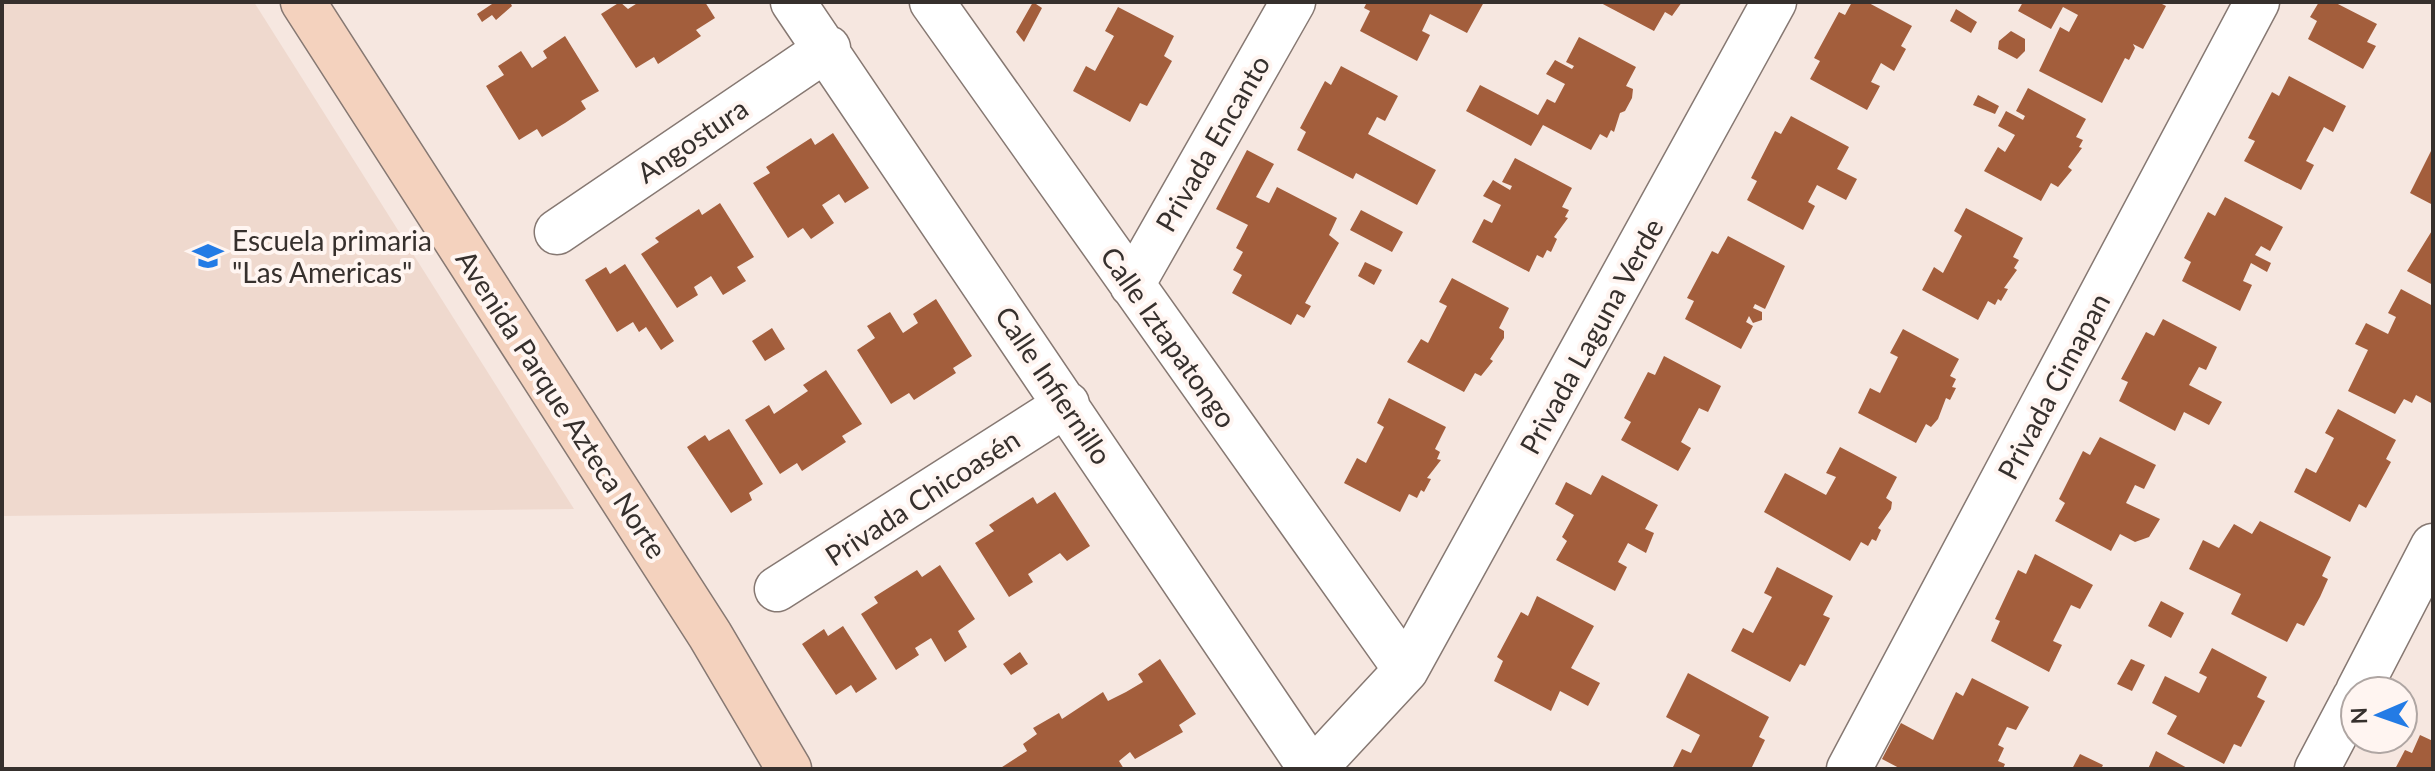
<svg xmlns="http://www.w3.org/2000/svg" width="2435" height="771" viewBox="0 0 2435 771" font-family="Lato,sans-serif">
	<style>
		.built { fill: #efd9ce }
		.building { fill: #a35e3c }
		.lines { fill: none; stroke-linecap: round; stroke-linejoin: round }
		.street-casing { stroke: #867872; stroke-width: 47 }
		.secondary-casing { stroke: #867872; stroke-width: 47 }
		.street { stroke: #fff; stroke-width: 44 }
		.secondary { stroke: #f4d2be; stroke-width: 44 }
		.labels { text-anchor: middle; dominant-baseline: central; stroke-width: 8; stroke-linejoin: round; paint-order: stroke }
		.street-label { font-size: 28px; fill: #36302d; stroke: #fff5f1 }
		.poi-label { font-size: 28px; fill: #36302d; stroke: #fff5f1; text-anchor: start }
	</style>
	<rect width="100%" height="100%" fill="#f6e7e0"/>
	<path class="built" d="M2,2h252l320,507 -572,7z"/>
	<path class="building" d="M495,2h15l2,4 -16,14 -4,-5 -10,7 -5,-8z
		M620,2l8,7 11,-7h66l10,16 -19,12 5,6 -43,28 -4,-7 -18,11 -35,-54z
		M1033,2l9,6 -18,34 -8,-10z
		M1367,2h117l-17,31 -37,-19 -8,17 8,4 -13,26 -57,-30 10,-20 -6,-3z
		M1599,2h83l-10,14 -7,-4 -11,19z
		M1852,2h15l45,24 -11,20 5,3 -12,22 -13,-8 -10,19 9,4 -13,24 -57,-31 10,-18 -6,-3 25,-46 6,3z
		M2023,2h135l8,4 -23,43 -10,-5 2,4 -6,12 -4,-2 -23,45 -63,-32 21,-44 9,5 9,-17 -15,-8 -12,22 -33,-18z
		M2319,2h15l43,22 -10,18 9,4 -13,23 -55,-30 9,-18 -7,-4z
		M1118,7l56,29 -10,20 8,5 -25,45 -7,-3 -10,19 -57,-31 13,-25 9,5 19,-35 -9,-5z
		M1956,9l21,13 -6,11 -21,-12z
		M2011,31l14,8v12l-8,8 -19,-10 1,-8z
		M565,36l34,55 -18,10 5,8 -21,14 -23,14 -5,-8 -18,11 -33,-54 18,-11 -6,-9 23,-15 11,17 15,-10 -4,-7z
		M1579,37l57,30 -10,19 7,3 -1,9 -7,13 -5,2 -6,19 -3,-2 -4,8 -7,-4 -9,16 -48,-25 -12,21 -65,-35 14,-26 58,30 9,-16 8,4 10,-19 -19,-10 9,-14 17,9 2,-3 -8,-4z
		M1341,66l57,30 -13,25 -8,-4 -9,17 68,36 -19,35 -61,-32 -3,6 -56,-29 9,-18 -6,-4 25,-47 6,4z
		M2289,76l57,30 -13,26 -9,-5 -18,34 8,4 -13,25 -57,-29 11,-20 -7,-3 24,-46 7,4z
		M2028,88l58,31 -10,18 7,3 -4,7 3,1 -14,19 4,3 -14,17 -7,-4 -10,18 -57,-30 14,-24 7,5 10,-17 -17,-9 8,-15 17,9 2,-4 -9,-5z
		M1978,95l21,11 -4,8 -22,-9z
		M1791,116l58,31 -12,22 20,10 -11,21 -29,-15 -9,17 7,4 -12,24 -56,-30 10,-19 -6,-3 24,-47 6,3z
		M833,133l36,55 -24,15 -6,-9 -17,11 12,18 -23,16 -8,-11 -15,10 -35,-55 17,-10 -4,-6 45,-29 4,7z
		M2433,147v58l-23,-12z
		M1247,150l27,14 -18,33 13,6 8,-16 60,31 -8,17 10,8 -34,60 6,3 -7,12 -7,-4 -6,11 -59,-32 10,-18 -9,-5 10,-18 -7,-4 12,-23 -32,-16z
		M1515,158l57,30 -10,19 7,3 -4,7 3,1 -14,19 3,2 -6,13 -4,-2 -4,8 -6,-3 -8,17 -57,-30 12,-23 8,4 9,-18 -18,-9 10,-16 17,10 2,-4 -10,-4z
		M2225,197l58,30 -13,24 -9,-5 -6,9 16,8 -4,9 -16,-9 -8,18 9,4 -12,26 -58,-30 9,-19 -7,-4 24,-46 7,4z
		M720,203l34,54 -17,10 9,14 -23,14 -12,-19 -17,11 4,8 -21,13 -36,-54 18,-12 -4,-4 44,-29 3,6z
		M1966,208l57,30 -10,19 6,3 -5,8 3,2 -13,18 4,1 -7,12 -3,-2 -3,6 -7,-4 -10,19 -56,-30 12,-23 9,6 19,-37 -8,-5z
		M1361,210l42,22 -11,20 -42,-22z
		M2433,229v56l-26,-14z
		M1728,236l57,30 -20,43 -10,-5 -2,4 9,4v8l-9,3 -4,-7 -3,6 7,4 -12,23 -56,-30 9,-18 -7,-3 25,-47 6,3z
		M1365,262l17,8 -8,15 -16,-9z
		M625,264l49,77 -13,9 -15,-23 -7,5 -6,-10 -16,10 -32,-52 21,-13 4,7z
		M1452,278l57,30 -10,20 5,3v7l-14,21 3,2 -12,15 -6,-3 -11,19 -57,-30 14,-23 7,4 19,-37 -8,-4z
		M2401,289l32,17v98l-17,-9 -4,8 -8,-4 -9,15 -47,-23 20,-41 -13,-6 11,-21 22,11 8,-17 -8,-4z
		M936,299l36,57 -19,12 3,5 -42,27 -5,-7 -18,11 -34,-54 18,-12 -8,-12 23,-14 13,21 15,-10 -5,-9z
		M2163,319l54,28 -11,23 -7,-3 -10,18 33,17 -13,23 -25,-13 -9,19 -56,-30 9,-19 -7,-3 25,-47 8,4z
		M772,328l13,21 -20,12 -13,-20z
		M1903,329l56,30 -9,17 6,3 -4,8 4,1 -6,12 -4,-2 -8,21 -7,8 -5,-3 -10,19 -58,-30 12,-25 10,5 18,-36 -8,-4z
		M1664,356l57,30 -13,26 -9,-4 -18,34 10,6 -13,23 -57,-31 10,-18 -7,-4 24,-46 7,3z
		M826,370l36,54 -20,12 4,6 -44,29 -5,-8 -17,11 -35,-54 24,-15 5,9 34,-23 -5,-6z
		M1389,398l57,29 -11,22 5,3 -3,7 4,1 -14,18 4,1 -7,13 -3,-2 -4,8 -8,-4 -9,18 -56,-29 13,-25 9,5 18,-36 -7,-4z
		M2338,409l58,31 -10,19 5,3 -25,46 -7,-4 -9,18 -56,-30 12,-24 10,5 9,-17 9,-18 -9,-5z
		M729,429l34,55 -14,9 3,7 -21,13 -44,-66 18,-12 4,6z
		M2100,437l56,28 -12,24 -9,-4 -9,18 34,16 -11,18 -14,5 -15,-8 -9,17 -56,-30 10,-18 -6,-4 24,-48 7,4z
		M1840,447l57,30 -11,21 6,4 -1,7 -13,19 3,2 -5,11 -4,-2 -4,7 -7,-4 -11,19 -86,-49 21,-39 41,22 10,-18 -10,-4z
		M1602,475l56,30 -13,24 9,4 -8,20 -18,-10 -10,19 9,5 -12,24 -59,-31 11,-19 -5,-4 12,-22 -19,-11 11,-22 25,13z
		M1055,492l35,54 -23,15 -7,-8 -32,21 5,8 -24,15 -34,-54 19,-12 -5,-6 44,-28 4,7z
		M2260,521l71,36 -9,19 6,3 -8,18 -16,29 -7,-3 -10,19 -56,-28 10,-20 -52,-25 14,-29 16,8 15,-24 18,10z
		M2035,554l58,31 -13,24 -9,-4 -18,36 9,4 -13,27 -58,-31 9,-20 -5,-2 23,-49 8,4z
		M940,565l35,54 -17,12 9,16 -22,15 -14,-24 -16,10 4,7 -23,15 -35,-56 17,-11 -4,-6 43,-27 5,7z
		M1777,567l56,29 -10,19 7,3 -25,48 -5,-2 -10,18 -59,-31 12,-23 10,5 19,-36 -8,-4z
		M1537,596l57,30 -23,42 29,15 -12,23 -28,-15 -9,20 -57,-30 9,-20 -6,-4 24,-45 7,4z
		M2161,601l23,12 -13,25 -23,-12z
		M843,626l34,53 -21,14 -5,-8 -15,10 -34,-51 22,-15 4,7z
		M2212,648l55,29 -10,20 8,4 -24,46 -7,-3 -10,20 -57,-30 10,-18 -25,-13 13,-27 34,17 8,-16 -8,-4z
		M1020,652l8,12 -17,11 -8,-11z
		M1160,659l36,55 -17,11 4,7 -48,27 -5,-7 -11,9 5,8h-125l28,-18 -4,-7 14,-10 -4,-6 26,-15 3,6 41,-27 5,9 18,-9 17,-10 -5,-8z
		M2131,659l14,6 -13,26 -15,-7z
		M1688,673l81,44 -10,20 6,3 -14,29h-79l10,-20 9,4 9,-18 -34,-18z
		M1972,678l57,29 -13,23 -9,-3 -9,18 6,3 -6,13 7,3 -2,5h-102l-19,-10 19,-36 32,17 23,-48 7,4z
		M2420,735l13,6v28h-38l10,-19 7,3z
		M2156,751l33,18h-41z
		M2080,754l23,11 -2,4h-29z"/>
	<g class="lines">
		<g class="street-casing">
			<path id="street" d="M793,2l518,767
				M932,2l474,668
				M557,232l271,-184
				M1132,285l161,-283
				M777,589l290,-185
				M2358,691l75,-145
				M1314,769l92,-99 368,-668
				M1849,769l408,-767
				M2317,769l38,-72"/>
		</g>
		<g class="secondary-casing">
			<path id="secondary" d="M303,2l407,633 79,134"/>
		</g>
		<use href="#street" class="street"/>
		<use href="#secondary" class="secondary"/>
	</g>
	<defs>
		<g id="school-bare" transform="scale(2.4)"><path d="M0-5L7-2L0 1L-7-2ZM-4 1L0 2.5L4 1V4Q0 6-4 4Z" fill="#237be5" stroke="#fff5f1" stroke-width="2.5" paint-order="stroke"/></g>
	</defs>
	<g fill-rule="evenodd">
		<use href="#school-bare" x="208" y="256"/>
	</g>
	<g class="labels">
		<g class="street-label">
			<text transform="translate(692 140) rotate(-34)">Angostura</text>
			<text transform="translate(1212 143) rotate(-60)">Privada Encanto</text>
			<text transform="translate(1591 336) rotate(-61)">Privada Laguna Verde</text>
			<text transform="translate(1169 337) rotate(55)">Calle Iztapatongo</text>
			<text transform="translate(1054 385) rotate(56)">Calle Infiernillo</text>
			<text transform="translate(2053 386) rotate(-62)">Privada Cimapan</text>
			<text transform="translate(562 404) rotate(57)">Avenida Parque Azteca Norte</text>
			<text transform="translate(922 497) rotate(-33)">Privada Chicoasén</text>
		</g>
		<g class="poi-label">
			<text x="232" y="240">Escuela primaria<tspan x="232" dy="32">"Las Americas"</tspan></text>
		</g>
	</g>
	<rect width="2435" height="771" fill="none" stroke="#36302d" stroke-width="8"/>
	<g transform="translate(2379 715) rotate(268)"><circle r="38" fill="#fff5f1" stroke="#afa6a3" stroke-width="2"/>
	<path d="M0-6L14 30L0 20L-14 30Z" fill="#237be5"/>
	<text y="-12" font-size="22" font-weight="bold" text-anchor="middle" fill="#36302d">N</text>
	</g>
</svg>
